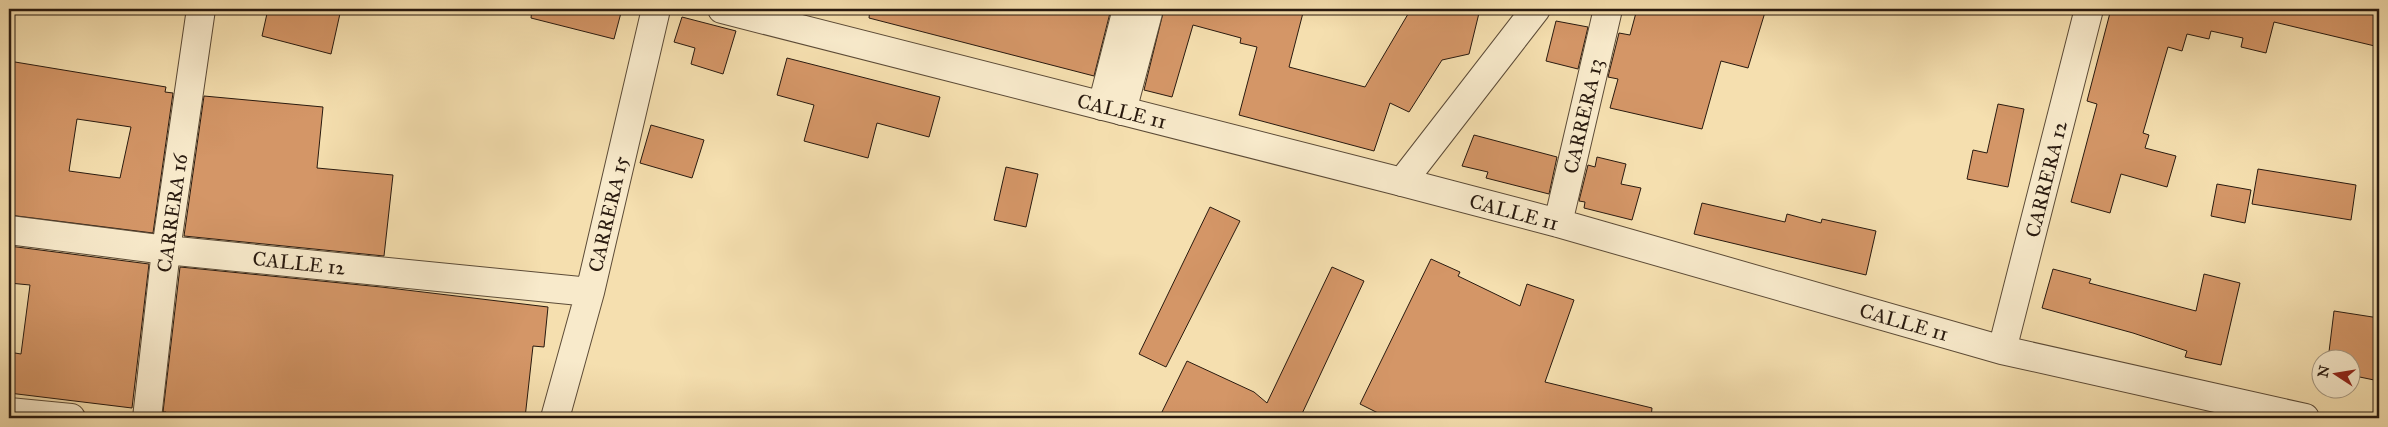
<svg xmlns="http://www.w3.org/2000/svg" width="2388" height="427" viewBox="0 0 2388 427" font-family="'IM FELL Great Primer',serif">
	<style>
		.building { fill: #d49667; stroke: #291a0f; fill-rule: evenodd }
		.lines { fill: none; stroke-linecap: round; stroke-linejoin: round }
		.minor-casing { stroke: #5c4b37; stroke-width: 30 }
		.tertiary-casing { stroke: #5c4b37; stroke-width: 30 }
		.minor { stroke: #f8eacb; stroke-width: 28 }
		.tertiary { stroke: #f8eacb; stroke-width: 28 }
		.labels { text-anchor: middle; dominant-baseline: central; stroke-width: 5; stroke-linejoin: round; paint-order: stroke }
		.street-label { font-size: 20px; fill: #291a0f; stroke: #f8eacb }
	</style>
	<rect width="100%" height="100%" fill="#f5dfaf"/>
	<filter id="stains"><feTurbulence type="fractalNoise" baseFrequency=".004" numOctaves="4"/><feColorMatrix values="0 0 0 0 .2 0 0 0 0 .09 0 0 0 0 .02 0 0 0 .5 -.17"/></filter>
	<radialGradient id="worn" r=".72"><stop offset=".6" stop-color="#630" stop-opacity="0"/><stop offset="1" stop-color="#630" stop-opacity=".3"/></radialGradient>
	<path class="building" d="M268,9h73l-10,45 -69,-18z
		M532,9h90l-8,30 -83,-21z
		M870,9h241l-17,67 -225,-58z
		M1164,9h140l-15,58 76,20 46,-78h69l-11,45 -27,6 -33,52 -19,-9 -16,48 -135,-36 18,-68 -17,-4 1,-5 -48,-13 -21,72 -28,-7z
		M1637,9h129l-18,59 -27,-7 -19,68 -92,-21 8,-29 -10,-2 11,-44 11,2z
		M2111,9h268v38l-105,-25 -8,31 -25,-6 2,-9 -32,-7 -2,8 -22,-5 -5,17 -14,-4 -25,86 6,2 -4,13 31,8 -9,31 -46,-13 -11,39 -39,-11 26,-98 -10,-3z
		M682,17l54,14 -13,43 -32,-10 4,-16 -21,-6z
		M1556,21l32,6 -10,42 -32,-8z
		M787,58l153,39 -11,40 -52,-14 -9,35 -64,-17 10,-36 -37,-10z
		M9,61l157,26 -1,5 8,1 -20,140 -144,-18zM77,119l54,8 -11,51 -51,-7z
		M204,96l119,11 -6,61 76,7 -9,81 -200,-20z
		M1998,104l26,5 -16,78 -41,-8 6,-29 14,3z
		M651,125l53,15 -12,38 -52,-15z
		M1474,135l83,22 -8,37 -63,-16 2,-6 -26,-6z
		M1597,157l29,7 -5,20 20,4 -9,32 -48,-12 1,-6 -6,-1 9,-36 7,2z
		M1006,167l32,7 -12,53 -32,-7z
		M2258,169l98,16 -5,35 -99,-16z
		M2217,184l34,6 -6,33 -34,-7z
		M1702,203l83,19 2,-8 34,9 1,-4 54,12 -10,44 -172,-41z
		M1210,207l30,14 -74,146 -27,-13z
		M9,246l140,18 -17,144 -123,-15v-41l12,2 9,-69 -21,-2z
		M1431,259l29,13 -2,4 62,30 7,-22 47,16 -29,82 107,26 -1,10h-263l-28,-14z
		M180,267l201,20 167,20 -4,40 -11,-1 -8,72h-332l-28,-3 1,-3h-3z
		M1332,267l32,14 -64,137h-141l28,-57 67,31 13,11z
		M2053,269l38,10 -2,4 107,28 8,-37 36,9 -19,82 -36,-8 2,-6 -54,-18 -91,-25z
		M2334,311l45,7v63l-29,-6v-15h-22z"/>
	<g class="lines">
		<g class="minor-casing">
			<path id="minor" d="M1102,106l25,-97
				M1122,111l27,-102
				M1402,182l156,41 444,127 303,68
				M1558,223l50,-214
				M9,230l157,20 424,42
				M2002,350l87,-341
				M9,412l62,6
				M147,418l19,-168 35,-241
				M555,418l35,-126 66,-283"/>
		</g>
		<g class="tertiary-casing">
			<path id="tertiary" d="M722,9l680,173 134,-173"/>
		</g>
		<use href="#minor" class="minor"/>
		<use href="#tertiary" class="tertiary"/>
	</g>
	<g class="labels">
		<g class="street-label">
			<text transform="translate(1122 111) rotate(14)">CALLE 11</text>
			<text transform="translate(1583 116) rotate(-77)">CARRERA 13</text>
			<text transform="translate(2046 179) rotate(-76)">CARRERA 12</text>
			<text transform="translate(1514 212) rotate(15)">CALLE 11</text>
			<text transform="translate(172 213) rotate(-82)">CARRERA 16</text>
			<text transform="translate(608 214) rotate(-77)">CARRERA 15</text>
			<text transform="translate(299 263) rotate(6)">CALLE 12</text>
			<text transform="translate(1904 322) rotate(16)">CALLE 11</text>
		</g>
	</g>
	<rect width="2388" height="427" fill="none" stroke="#f5dfaf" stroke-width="30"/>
	<rect x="10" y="10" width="2368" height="407" fill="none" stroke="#291a0f" stroke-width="2.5"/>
	<rect x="15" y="15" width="2358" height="397" fill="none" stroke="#291a0f"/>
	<g transform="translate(2336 374) rotate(282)"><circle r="24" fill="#f8eacb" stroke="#a59780"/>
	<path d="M0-4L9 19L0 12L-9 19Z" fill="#8f2418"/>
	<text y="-8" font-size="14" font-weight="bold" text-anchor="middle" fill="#291a0f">N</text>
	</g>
	<rect width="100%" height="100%" filter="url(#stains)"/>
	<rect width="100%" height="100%" fill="url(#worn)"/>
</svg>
